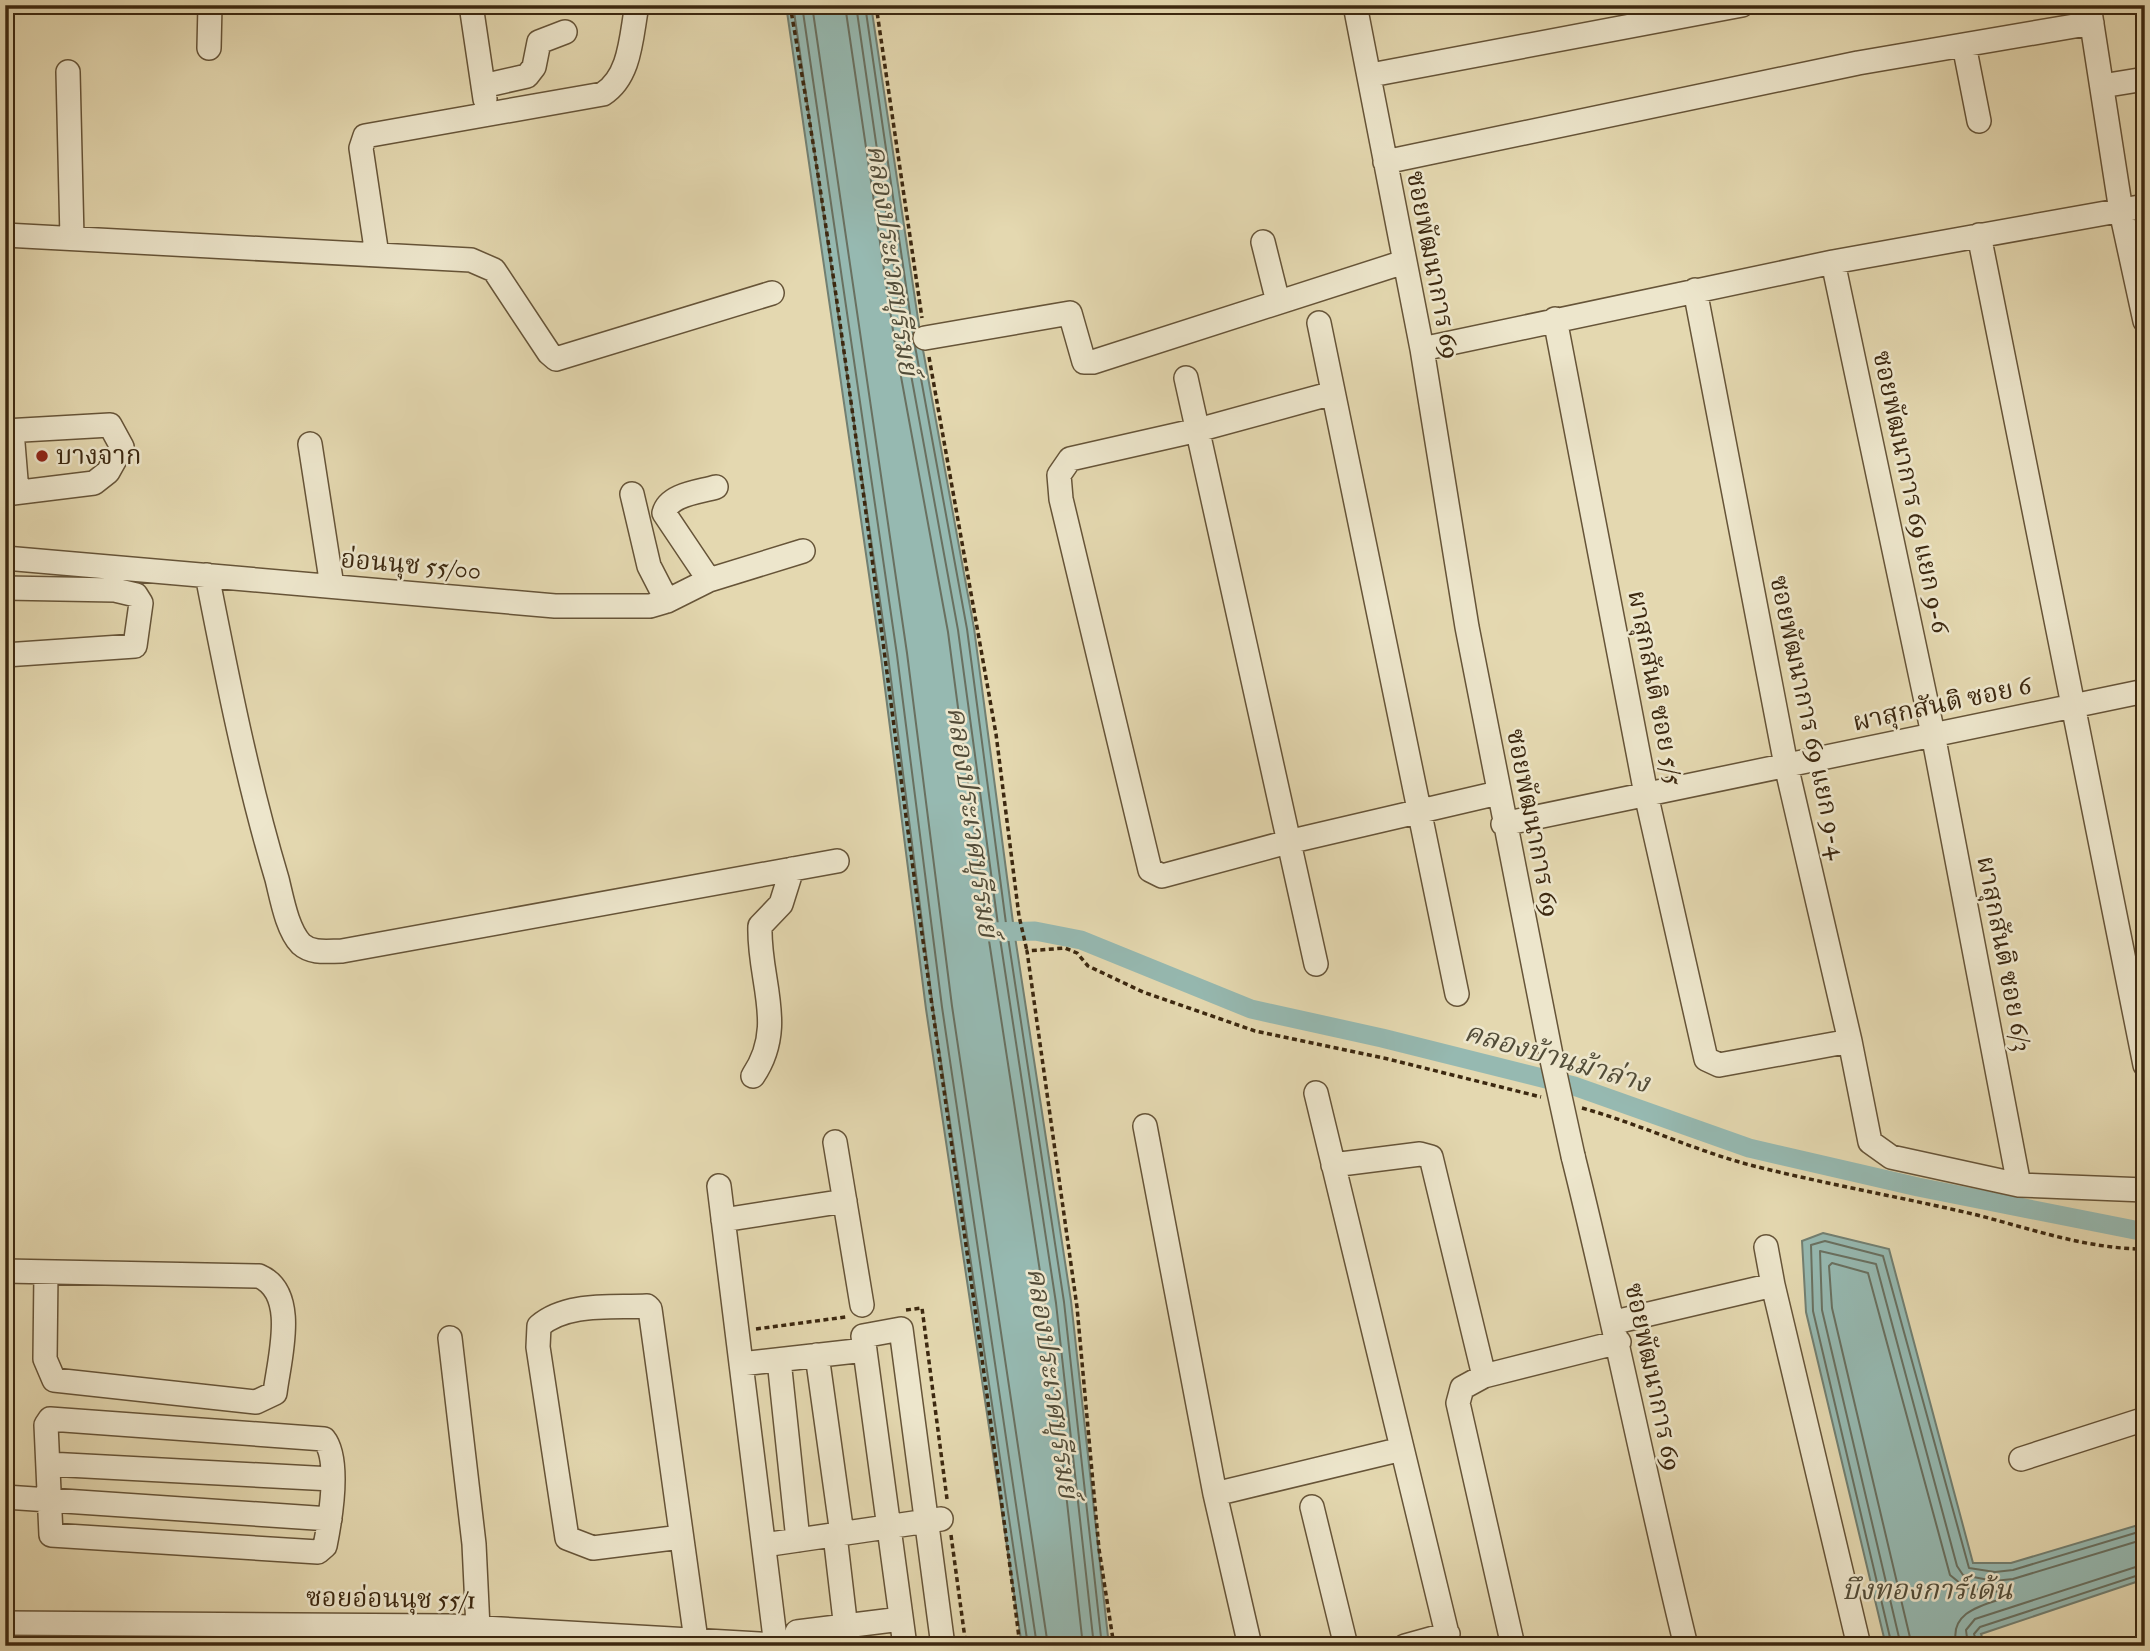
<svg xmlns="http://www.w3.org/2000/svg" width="2150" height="1651" viewBox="0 0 2150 1651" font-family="'IM FELL Double Pica','Noto Serif Thai',serif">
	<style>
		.water { fill: #96b9b1; stroke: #727f71; stroke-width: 2 }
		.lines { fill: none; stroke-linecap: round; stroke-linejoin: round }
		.shore { stroke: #697060; stroke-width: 2 }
		.canal { stroke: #96b9b1; stroke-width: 19 }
		.minor-casing { stroke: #665438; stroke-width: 26 }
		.path { stroke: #3c2810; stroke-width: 3.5; stroke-dasharray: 5 3.5; stroke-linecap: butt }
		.minor { stroke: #ede6cc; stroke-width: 23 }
		.minor-bridge-casing { stroke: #665438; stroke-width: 26; stroke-linecap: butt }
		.minor-bridge { stroke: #ede6cc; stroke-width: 23 }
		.poi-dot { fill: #8f2418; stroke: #ede6cc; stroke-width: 2.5 }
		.labels { text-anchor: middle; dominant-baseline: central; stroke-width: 5; stroke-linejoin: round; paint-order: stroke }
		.street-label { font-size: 26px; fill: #3c2810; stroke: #ede6cc }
		.poi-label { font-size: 26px; fill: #3c2810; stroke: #ede6cc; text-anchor: start }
		.water-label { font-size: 28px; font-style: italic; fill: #524c38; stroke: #ede6cc }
	</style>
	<rect width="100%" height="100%" fill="#e4d8b0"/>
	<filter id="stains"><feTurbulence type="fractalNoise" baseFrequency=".00286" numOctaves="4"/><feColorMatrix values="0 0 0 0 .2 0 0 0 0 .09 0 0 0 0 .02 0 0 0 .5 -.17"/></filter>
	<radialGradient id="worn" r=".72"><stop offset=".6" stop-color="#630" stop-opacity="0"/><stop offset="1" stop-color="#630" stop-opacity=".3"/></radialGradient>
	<path class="water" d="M786,5h85l50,334 53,289 40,302 57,371 38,345h-87l-96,-637 -45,-352z
		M1823,1233l66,16 84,314h38l134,-40v56l-164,55 4,12h-99l-80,-334 -4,-71z"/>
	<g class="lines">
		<path class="shore" d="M793,5l95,651 45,352 95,638
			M802,5l95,650 45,352 95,639
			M812,5l95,648 45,353 96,640
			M845,5l50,339 53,288 40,302 57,370 38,342
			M856,5l49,337 53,288 41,302 57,371 38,343
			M865,5l48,329
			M915,346l52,283 40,302 57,371 38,344
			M1892,1646l-79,-335 -2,-66 14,-4 58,15 86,312 26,4 18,-2 132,-40
			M1901,1646l-79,-336 -2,-59 56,13 81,302 6,9 31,6 19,-2 132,-40
			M1912,1646l-80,-338 -3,-42 3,-3 36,10 82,302 16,13 43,5 -2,4c-24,8 -60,15 -50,49
			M1968,1646l-2,-16 9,-11 170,-55
			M1978,1646l-4,-12 6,-7 165,-54"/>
		<path class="canal" d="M989,932l46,-1 46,9 170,69 131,29 192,48 175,62 169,39 227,45"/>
		<g class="minor-casing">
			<path id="minor" d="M471,5l14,94
				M1355,5l67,344 45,278 85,433
				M2089,5l32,206 24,110
				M1964,45l15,76
				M209,48l1,-43
				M68,72l4,166
				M1371,75l371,-70
				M483,86l44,-10 7,-9 5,-25 26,-10
				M2102,86l43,-7
				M1385,162l473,-99 234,-40
				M5,235l466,25 23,10 55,83 7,6 216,-66
				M1979,235l166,830
				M1263,242l15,60
				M377,255l-16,-107 4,-12 238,-42c28,-18 28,-58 34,-89
				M1833,262l100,472 86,451
				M1695,290l91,475 64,276 20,101 21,15 128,28 126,5
				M1555,319l91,475 60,265 13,6 131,-24
				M1319,323l138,671
				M925,338l145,-25 14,49h9l311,-100
				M1422,349l411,-87 312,-56
				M1186,378l130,586
				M1333,393l-135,37 -128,29 -11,16 2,24 89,371 12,6 126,-34 210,-49
				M5,431l105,-6 12,22 -14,25 -14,11 -89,11
				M12,431l5,61
				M310,444l22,142
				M632,494l17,72 18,35
				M5,558l550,48h95l17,-5 42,-21 94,-29
				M207,575c20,102 40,204 70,304 5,20 10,50 24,65 11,10 27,7 41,7l495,-90
				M709,580l-45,-67c5,-19 36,-21 52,-26
				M5,588l110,2 21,5 5,8 -6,43 -130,9
				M1503,824l642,-133
				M753,1076c34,-50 5,-96 7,-150l21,-22 11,-35
				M1316,1093l134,553
				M1145,1126l70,368 35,152
				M835,1142l27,163
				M1573,1156c41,163 73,327 113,490
				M1333,1165l87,-11 11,3 53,219
				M719,1186l57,460
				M723,1220l122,-19
				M5,1271l254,5c40,17 20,83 16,117l-19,9 -202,-22 -9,-21 1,-87
				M1773,1285l86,361
				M1615,1322l158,-37 -7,-38
				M450,1338l24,206 4,84
				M817,1355l25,179
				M779,1360l19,180
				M741,1364l124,-14
				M50,1419l274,20c17,21 6,82 1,107l-7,6 -267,-17 -5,-110z
				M2021,1459l124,-40
				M48,1464l284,15
				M1215,1494l187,-45
				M5,1497l325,22
				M1312,1507l34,139
				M835,1535l13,111
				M681,1537l-88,11 -26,-10 -29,-191 1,-21c28,-24 73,-18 108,-20l3,3 46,331
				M764,1545l177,-26
				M5,1623l444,3 327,19
				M799,1646l-2,-14 104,-13
				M905,1646l-42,-310 38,-7 42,317
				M1405,1646l43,-12
				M1513,1646l-55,-243 4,-15 22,-12 135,-34"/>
		</g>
		<path class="path" d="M790,5c49,279 82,560 120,841 36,267 77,533 110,800
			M876,5l46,313
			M929,357l67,377 23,182 8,35
			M1582,1108c58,16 113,43 172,58 72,18 146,31 219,48 56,14 113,35 172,35
			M906,1310l16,-2 25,191
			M756,1329l90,-12
			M951,1535l15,111
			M1114,1646l-15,-97 -22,-242 -50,-356 38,-3 12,5 11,13 55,26 112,39 133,28 153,38"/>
		<use href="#minor" class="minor"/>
		<g class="minor-bridge-casing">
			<path id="minor-bridge" d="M1552,1060l21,96"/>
		</g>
		<use href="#minor-bridge" class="minor-bridge"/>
	</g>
	<circle class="poi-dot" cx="42" cy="456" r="7"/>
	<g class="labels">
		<g class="street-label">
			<text transform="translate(1433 265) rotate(79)">ซอยพัฒนาการ 69</text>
			<text transform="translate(1911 492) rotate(78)">ซอยพัฒนาการ 69 แยก 9-6</text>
			<text transform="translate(411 565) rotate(5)">อ่อนนุช 55/00</text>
			<text transform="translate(1655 688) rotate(79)">ผาสุกสันติ ซอย 5/5</text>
			<text transform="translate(1942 704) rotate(-12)">ผาสุกสันติ ซอย 6</text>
			<text transform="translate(1808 717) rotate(78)">ซอยพัฒนาการ 69 แยก 9-4</text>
			<text transform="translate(1533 823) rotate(79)">ซอยพัฒนาการ 69</text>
			<text transform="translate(2004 954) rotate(79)">ผาสุกสันติ ซอย 6/3</text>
			<text transform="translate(1653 1377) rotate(78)">ซอยพัฒนาการ 69</text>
			<text transform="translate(391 1599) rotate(1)">ซอยอ่อนนุช 55/1</text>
		</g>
		<g class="poi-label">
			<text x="56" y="456">บางจาก</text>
		</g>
		<g class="water-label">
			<text transform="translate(892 260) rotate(82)">คลองประเวศบุรีรมย์</text>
			<text transform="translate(972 822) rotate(82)">คลองประเวศบุรีรมย์</text>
			<text transform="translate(1557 1058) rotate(16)">คลองบ้านม้าล่าง</text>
			<text transform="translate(1052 1383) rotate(82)">คลองประเวศบุรีรมย์</text>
			<text x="1927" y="1590">บึงทองการ์เด้น</text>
		</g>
	</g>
	<rect width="2150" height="1651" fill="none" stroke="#e4d8b0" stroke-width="28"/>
	<rect x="7" y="7" width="2136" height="1637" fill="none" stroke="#3c2810" stroke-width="3.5"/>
	<rect x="14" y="14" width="2122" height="1623" fill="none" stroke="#3c2810" stroke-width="2"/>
	<rect width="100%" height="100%" filter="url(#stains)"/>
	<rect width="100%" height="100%" fill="url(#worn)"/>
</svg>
